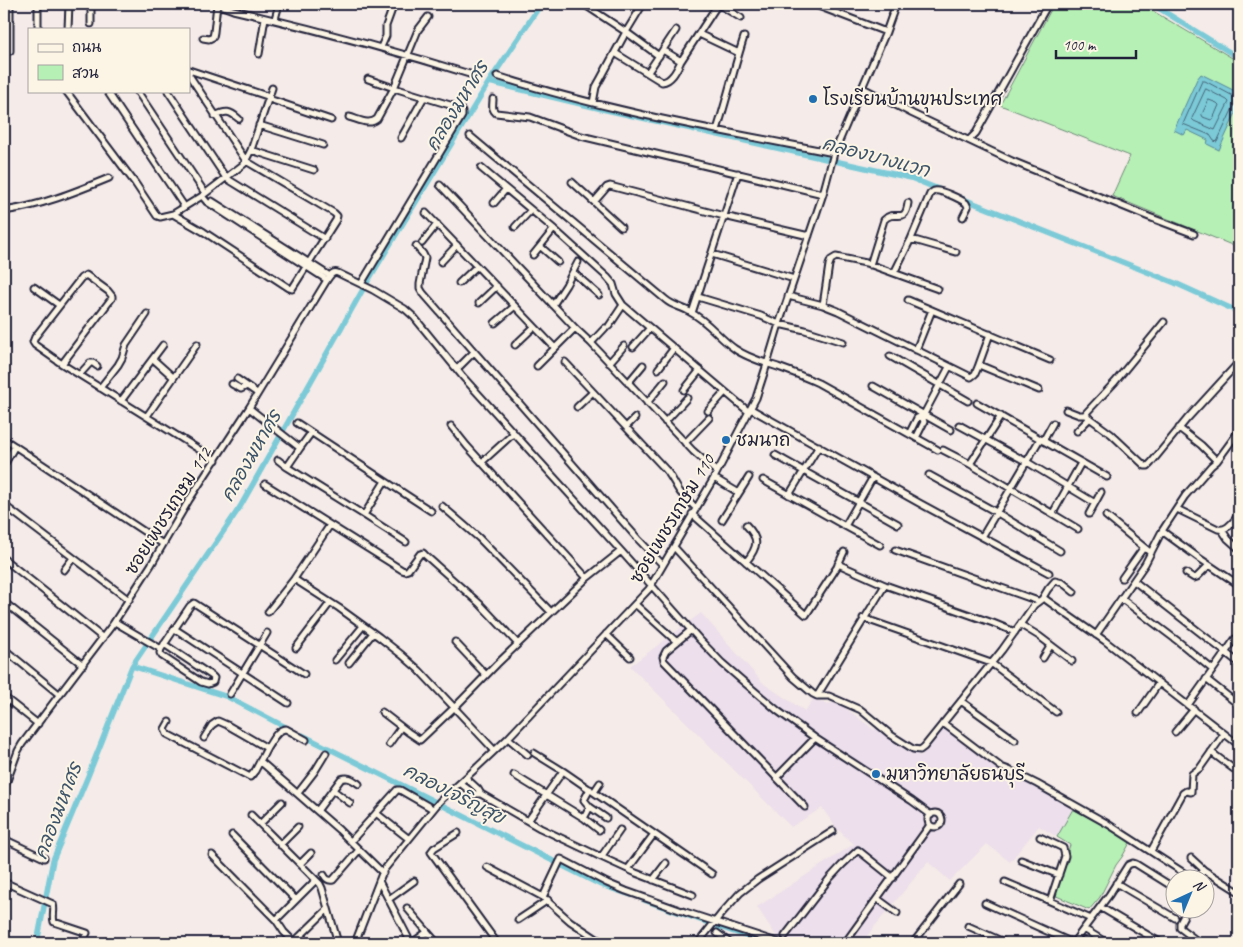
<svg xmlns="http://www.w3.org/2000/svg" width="1243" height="947" viewBox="0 0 1243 947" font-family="Caveat,'Playpen Sans Thai',sans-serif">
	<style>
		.built { fill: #eddfeb }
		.green { fill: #b6f0b4; stroke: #6c8978 }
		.water { fill: #7bcad7; stroke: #578799 }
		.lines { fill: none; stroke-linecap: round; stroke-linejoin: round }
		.shore { stroke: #466579; stroke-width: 1 }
		.canal { stroke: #7bcad7; stroke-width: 5.5 }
		.minor-casing { stroke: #22223b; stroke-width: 9 }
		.minor { stroke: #fcf5e5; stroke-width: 5 }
		.poi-dot { fill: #1f6fb2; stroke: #fcf5e5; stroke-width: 2 }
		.labels { text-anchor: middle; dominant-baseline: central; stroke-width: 4; stroke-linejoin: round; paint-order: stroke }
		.poi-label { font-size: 18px; fill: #22223b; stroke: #fcf5e5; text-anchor: start }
		.street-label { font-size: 18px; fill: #22223b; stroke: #fcf5e5 }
		.water-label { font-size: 19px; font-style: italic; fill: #3d546a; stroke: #fcf5e5 }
	</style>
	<rect width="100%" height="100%" fill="#f5ebe8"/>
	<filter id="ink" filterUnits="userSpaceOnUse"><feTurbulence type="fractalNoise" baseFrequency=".02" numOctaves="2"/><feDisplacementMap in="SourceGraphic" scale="10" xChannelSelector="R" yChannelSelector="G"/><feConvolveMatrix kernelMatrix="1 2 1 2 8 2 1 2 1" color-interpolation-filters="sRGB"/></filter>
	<g filter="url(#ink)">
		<path class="built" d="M701,613l63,71 41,27 9,-13 12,6 12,-2 36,28 2,-2 45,28 22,-31 60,44 33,17 37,23 -16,28 -18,-11 -29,36 -23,-18 -37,37 -22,-19 -67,81h-67l-17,-6 -20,-30 97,-63 -16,-14 -16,-22 -31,19 -161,-161z"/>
		<path class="green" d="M1054,4h87l98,58v186l-127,-52 18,-40 -130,-51z
			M1073,809l58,32 -9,16 -6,8 -16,32 -11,13 -35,-15 16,-50 -13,-8z"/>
		<path class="water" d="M1201,74l38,19v13l-20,44 -12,-6 1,-4 -21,-10 -3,5 -10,-5 23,-51z"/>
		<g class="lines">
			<path class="shore" d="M1206,89l21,11 2,2 -14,28 -21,-9 -2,-2z
				M1239,97h-4l-30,-16h-3l-19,43 27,11 4,6 3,1 16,-34 2,-2 4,-1
				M1209,100l8,3 2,2 -6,14 -2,1 -8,-3 -1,-2z"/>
			<path class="canal" d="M1152,4l87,54
				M489,82l113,27 309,69 32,13
				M961,198l214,85 64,29
				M132,666l96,31 63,33
				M302,735l299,150 30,10
				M644,900l121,43
				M37,943l16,-83 35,-84 44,-110 108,-159 126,-223 123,-202 52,-78"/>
			<g class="minor-casing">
				<path id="minor" d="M38,4v25
					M91,4v20
					M215,4c6,1 12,4 18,6 81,19 163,41 243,66
					M718,4l23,14
					M813,4l73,28
					M585,5l41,27 33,24
					M275,19l4,-15
					M68,29l1,-25
					M699,34l40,19
					M203,38l6,1 4,-2 1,-5 3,-28
					M381,47l5,-11v-10l8,-22
					M663,50l18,11 37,-57
					M10,51v-47
					M615,53l47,29c10,-1 15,-13 19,-21
					M259,54l6,-36
					M189,70l81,27
					M648,72l28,-42
					M497,76c110,35 224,55 337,77
					M863,88l50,26 99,47 137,56 45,17
					M66,91l69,92 22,33 3,1 13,-3 29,-18 42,-32 7,-14 21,-62
					M107,91l77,115
					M137,91l68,102
					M168,91l58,87 99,61
					M269,99l62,21
					M493,99c0,6 -2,10 3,14l34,4 51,19 242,58
					M593,103l3,-16 5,-9 25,-46 17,-28
					M215,116c11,-6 15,-5 24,3
					M349,117c9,2 20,9 28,2l17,-31 24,-58 10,-13
					M259,125l64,20
					M717,130c10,-31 17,-62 27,-93
					M470,136l196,164c7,6 16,7 24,12 18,9 29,26 45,37 11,8 30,14 43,18 14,5 27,10 40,16l120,67
					M401,138l23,-41
					M969,140l7,-7 72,-129
					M251,150l63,20
					M481,168l73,61 53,48 6,7 3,10 7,11 126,107
					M572,182l22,20 13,-15 3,-1 114,30 85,20
					M440,185l135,143
					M202,196l5,6 120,78
					M212,201l118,75
					M594,202l27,25
					M494,203l12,-14
					M4,211c36,-5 71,-19 105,-33
					M426,213l129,135
					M173,214l31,18 85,56 3,1 44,-69 1,-4 -3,-3 -88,-52 -57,-86
					M515,227l16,-17
					M911,239l45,13
					M422,243l15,-19
					M416,246l7,8 2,4 -5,26v4l3,5 215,246 25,26
					M541,247l17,15
					M712,254l82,25
					M533,255l21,-26
					M441,262l16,-17
					M870,265l14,-45c11,-12 21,6 24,-17
					M573,272l26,23
					M894,273l17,-34 19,-45c1,-1 2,-2 4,-3 6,-2 26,8 32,12l2,4 -5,10
					M459,283l18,-17
					M361,284l101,-168v-4l-2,-4 -66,-20 -26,-9
					M34,287l25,18
					M788,296l35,9 15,6 133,66 4,-3 3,-7 12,-33
					M698,297l63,19 18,8 26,6 38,12
					M908,300l142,60
					M479,303l18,-17
					M553,305l13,-20 12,-23
					M823,305l6,-40 2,-5 5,-3 30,6 72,26
					M692,313l46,-140
					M1164,322l-49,60 -29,31 2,4 23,17 34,32h3l3,-3 36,-44 52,-57
					M495,323l20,-17
					M609,326l14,-21
					M591,343l14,-15
					M515,345l19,-18
					M633,347l17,-19
					M916,350l16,-40
					M890,356l78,45
					M153,359l20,18
					M565,362l101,108c6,7 9,15 14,22 5,6 11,11 16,16
					M609,363l15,-17
					M62,364l50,-66v-2l-4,-5 -22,-16 -5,3 -46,59 -2,5 2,3 27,19 154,96
					M979,365l60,25
					M537,366l38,-38 16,15 102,108 24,21
					M457,369l17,-17
					M658,369l16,-21
					M80,374l10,-11h3l4,3
					M237,379l20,14
					M628,383l15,-18
					M232,384l9,5 6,-3
					M873,386l78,44
					M100,388l18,-23 4,-7 4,-13 21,-31
					M684,390l16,-20
					M121,401l42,-56
					M647,403l18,-22
					M977,403l130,74
					M577,407l16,-15
					M249,408l51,40 -13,19 77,48 21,-34 -88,-58
					M751,409l170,95 128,69
					M1066,410l13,5h8
					M708,411l17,-19
					M147,416l50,-72
					M923,416l25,-47
					M665,422l22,-24
					M959,425l68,37 68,41
					M451,426l16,20 120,132
					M626,427l9,-9
					M1179,428l22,17 16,16
					M1077,431l12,-12
					M909,434l8,-16 5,-2 2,6 -8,16
					M4,439l159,105
					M1043,441l10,-18
					M685,443l24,-25
					M300,448l11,-15
					M943,450l27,14 108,65
					M775,455l123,69
					M278,460l9,7
					M482,462l32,-29
					M970,464l31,-48
					M4,465l11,-19
					M929,475l67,37 64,39
					M873,477l-28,49 35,19
					M714,478l25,15 10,-16
					M763,480l82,46
					M385,481l46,30
					M265,484l137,86 3,1 3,-1 12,-16 3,-1 2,2 55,49 38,40
					M789,495l30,-49
					M4,505l125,95
					M442,506l37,32 72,74
					M1177,509l41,20c10,2 15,-8 21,-14
					M1053,513l28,-50
					M692,514l114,101 31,-48 7,-15
					M1089,514l12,-22
					M364,515l42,27
					M1106,516l45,37
					M722,520l17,-27
					M746,525c14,14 12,22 0,37
					M1222,530l6,9 10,9
					M1162,531l37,27 40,27
					M982,537l58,-98
					M674,547l119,130 20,17 4,2h12l32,14 30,25 22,14 7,1 4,-3 78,-97 32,-45 8,-6h3l7,5 53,37 134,104
					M895,550l143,51
					M4,559l99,79
					M838,564l47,21 108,38 22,9
					M64,570l9,-12
					M1186,573l8,5 3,-1 12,-12
					M1122,578l22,-31
					M294,579l45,29 40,29 23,18 17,15 75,80
					M1134,581l105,82
					M1042,599l6,-10 7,-8 8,2 11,9
					M1122,599l57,43 34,28
					M4,602l79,63
					M635,604l42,38
					M268,612l26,-33 36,-54
					M863,618l128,45 65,49
					M115,622l46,27 -1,4 2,3 39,26 7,2 5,-2 1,-4 -2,-2 -48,-32
					M1021,625l18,11 33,25
					M175,629l113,74
					M691,630l-25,21 -3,6 1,4 141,146
					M606,634l24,23
					M1096,635l49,-71 17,-33 23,-35 26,-30 6,-5 22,-30
					M455,642l31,33
					M296,648l34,-45
					M4,649l56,46
					M161,649l29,-43 4,-3 110,71
					M1043,658l8,-13
					M335,660l28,-34
					M349,663l24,-30
					M1206,679l33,26
					M230,694l37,-61
					M817,696l68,-111
					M4,697l34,27
					M961,701l54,39
					M1188,705l47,-66
					M382,712l26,20 12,8 38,-36 39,-40 90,-86 34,-27 78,88 23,24 23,20 33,28 37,27 97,63 19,14
					M1138,713l21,-30
					M169,722l-4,7 2,5 83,43 5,-6 12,-23 -40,-23 -9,-4 -6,4 -8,13
					M943,723l58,44 8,3 28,14 71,40 87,56
					M1175,732l19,-23
					M508,738l20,17
					M389,744l12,-17
					M267,748c5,-7 10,-19 19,-19l20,11
					M1211,752l28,21
					M534,753l29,18 149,103
					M260,761l79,69 44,43
					M514,775l70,43 6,-11 -6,-7 6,-11
					M777,777l38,-39
					M460,783l14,11h7l-3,-5 -12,-11
					M4,789l14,-38 4,-7 91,-120 38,-59 38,-65 60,-92 78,-128c3,-4 5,-9 11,-7l35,17 32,19 9,8 49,60 158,174
					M333,790l17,13
					M594,792l6,-9
					M298,793l17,-22 11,-18
					M481,794l59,34 59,28 37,17 57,22
					M590,807l16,11
					M317,811l24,-32c8,-3 12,1 18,5
					M376,813l33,26
					M928 820a7 7 0 1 1 14 0a7 7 0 1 1-14 0Z
					M251,815l69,69 2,4 16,55
					M584,818l15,12
					M528,821l35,-50
					M260,824l22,-22
					M458,833l-24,15 -3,4 66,91
					M232,835l64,65
					M1040,837l23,11 2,8 -15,45
					M4,839l40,19
					M351,841l46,-51h3l33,19
					M280,845l18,-18
					M1151,851l32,-58 3,-2 5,1 1,-18 8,-6 24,-34
					M212,855l64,65 8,12 10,10
					M601,857l19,-27
					M1191,858l13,12 35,22
					M561,859l46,24 19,8 59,21 95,31
					M1021,860l38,15
					M300,864l11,-11
					M487,867l56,30 27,24 33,22
					M628,869l26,-35
					M324,875c2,4 4,6 9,5l26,-30
					M653,880l13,-17
					M1196,880l8,-10
					M379,881l32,62
					M4,882l49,22c2,6 -1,12 1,18l33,11 -5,10
					M1005,882l45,19 41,18
					M1116,883l59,35
					M543,897l17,-36
					M389,899l25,-18
					M878,899l19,14
					M985,903l88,40 36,-48 19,-30 5,-2 3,1 40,25
					M1100,907l61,36
					M407,908l30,35
					M1187,910l-7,13v5l20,15
					M276,920l40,-40
					M518,920l30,-20
					M968,926l38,17
					M1084,929l23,14
					M717,933l13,10
					M785,936l44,-57 13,-14 16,-15 35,28
					M269,942l1,1
					M293,943l35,-34
					M355,943l28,-72 57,-70 32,-29 36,-34 141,-149 65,-111 42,-80 11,-34 12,-40 44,-130 11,-41 52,-121 10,-28
					M412,943l15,-11
					M698,943l23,-29 19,-21 18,-14 75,-48
					M845,943l85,-118
					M913,943l46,-59"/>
			</g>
			<use href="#minor" class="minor"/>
		</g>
	</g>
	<g class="poi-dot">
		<circle cx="813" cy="99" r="5"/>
		<circle cx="726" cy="440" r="5"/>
		<circle cx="876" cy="774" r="5"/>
	</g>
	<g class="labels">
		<g class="poi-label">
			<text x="823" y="99">โรงเรียนบ้านขุนประเทศ</text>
			<text x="736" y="440">ชมนาถ</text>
			<text x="886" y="774">มหาวิทยาลัยธนบุรี</text>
		</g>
		<g class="street-label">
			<text transform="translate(168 511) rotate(-58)">ซอยเพชรเกษม 112</text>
			<text transform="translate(672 519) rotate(-59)">ซอยเพชรเกษม 110</text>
		</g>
		<g class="water-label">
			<text transform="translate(457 106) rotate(-58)">คลองมหาศร</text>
			<text transform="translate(876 157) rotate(15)">คลองบางแวก</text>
			<text transform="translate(251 456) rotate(-60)">คลองมหาศร</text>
			<text transform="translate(454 794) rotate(27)">คลองเจริญสุข</text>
			<text transform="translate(58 811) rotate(-69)">คลองมหาศร</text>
		</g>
	</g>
	<rect width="1243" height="947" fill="none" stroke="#fcf5e5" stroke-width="20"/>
	<rect x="10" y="10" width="1223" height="927" fill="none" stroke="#22223b" stroke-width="2" filter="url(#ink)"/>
	<rect x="28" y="28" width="162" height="65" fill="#fcf5e5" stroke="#a5a1a1"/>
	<rect x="38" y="44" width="25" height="8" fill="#fcf5e5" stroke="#a5a1a1"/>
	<text x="72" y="52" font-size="15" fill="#22223b">ถนน</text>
	<rect x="38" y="65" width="25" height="15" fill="#b6f0b4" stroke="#a5a1a1"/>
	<text x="72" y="78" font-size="15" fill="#22223b">สวน</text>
	<g transform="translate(1190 894) rotate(44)"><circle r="24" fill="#fcf5e5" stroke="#a5a1a1"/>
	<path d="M0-4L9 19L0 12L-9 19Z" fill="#1f6fb2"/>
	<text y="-8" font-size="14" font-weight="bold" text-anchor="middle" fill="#22223b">N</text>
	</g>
	<path d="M1056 50v8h80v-8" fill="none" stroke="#22223b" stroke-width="2.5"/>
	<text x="1063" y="50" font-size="15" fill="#22223b" stroke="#fcf5e5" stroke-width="4" paint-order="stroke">100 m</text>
</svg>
